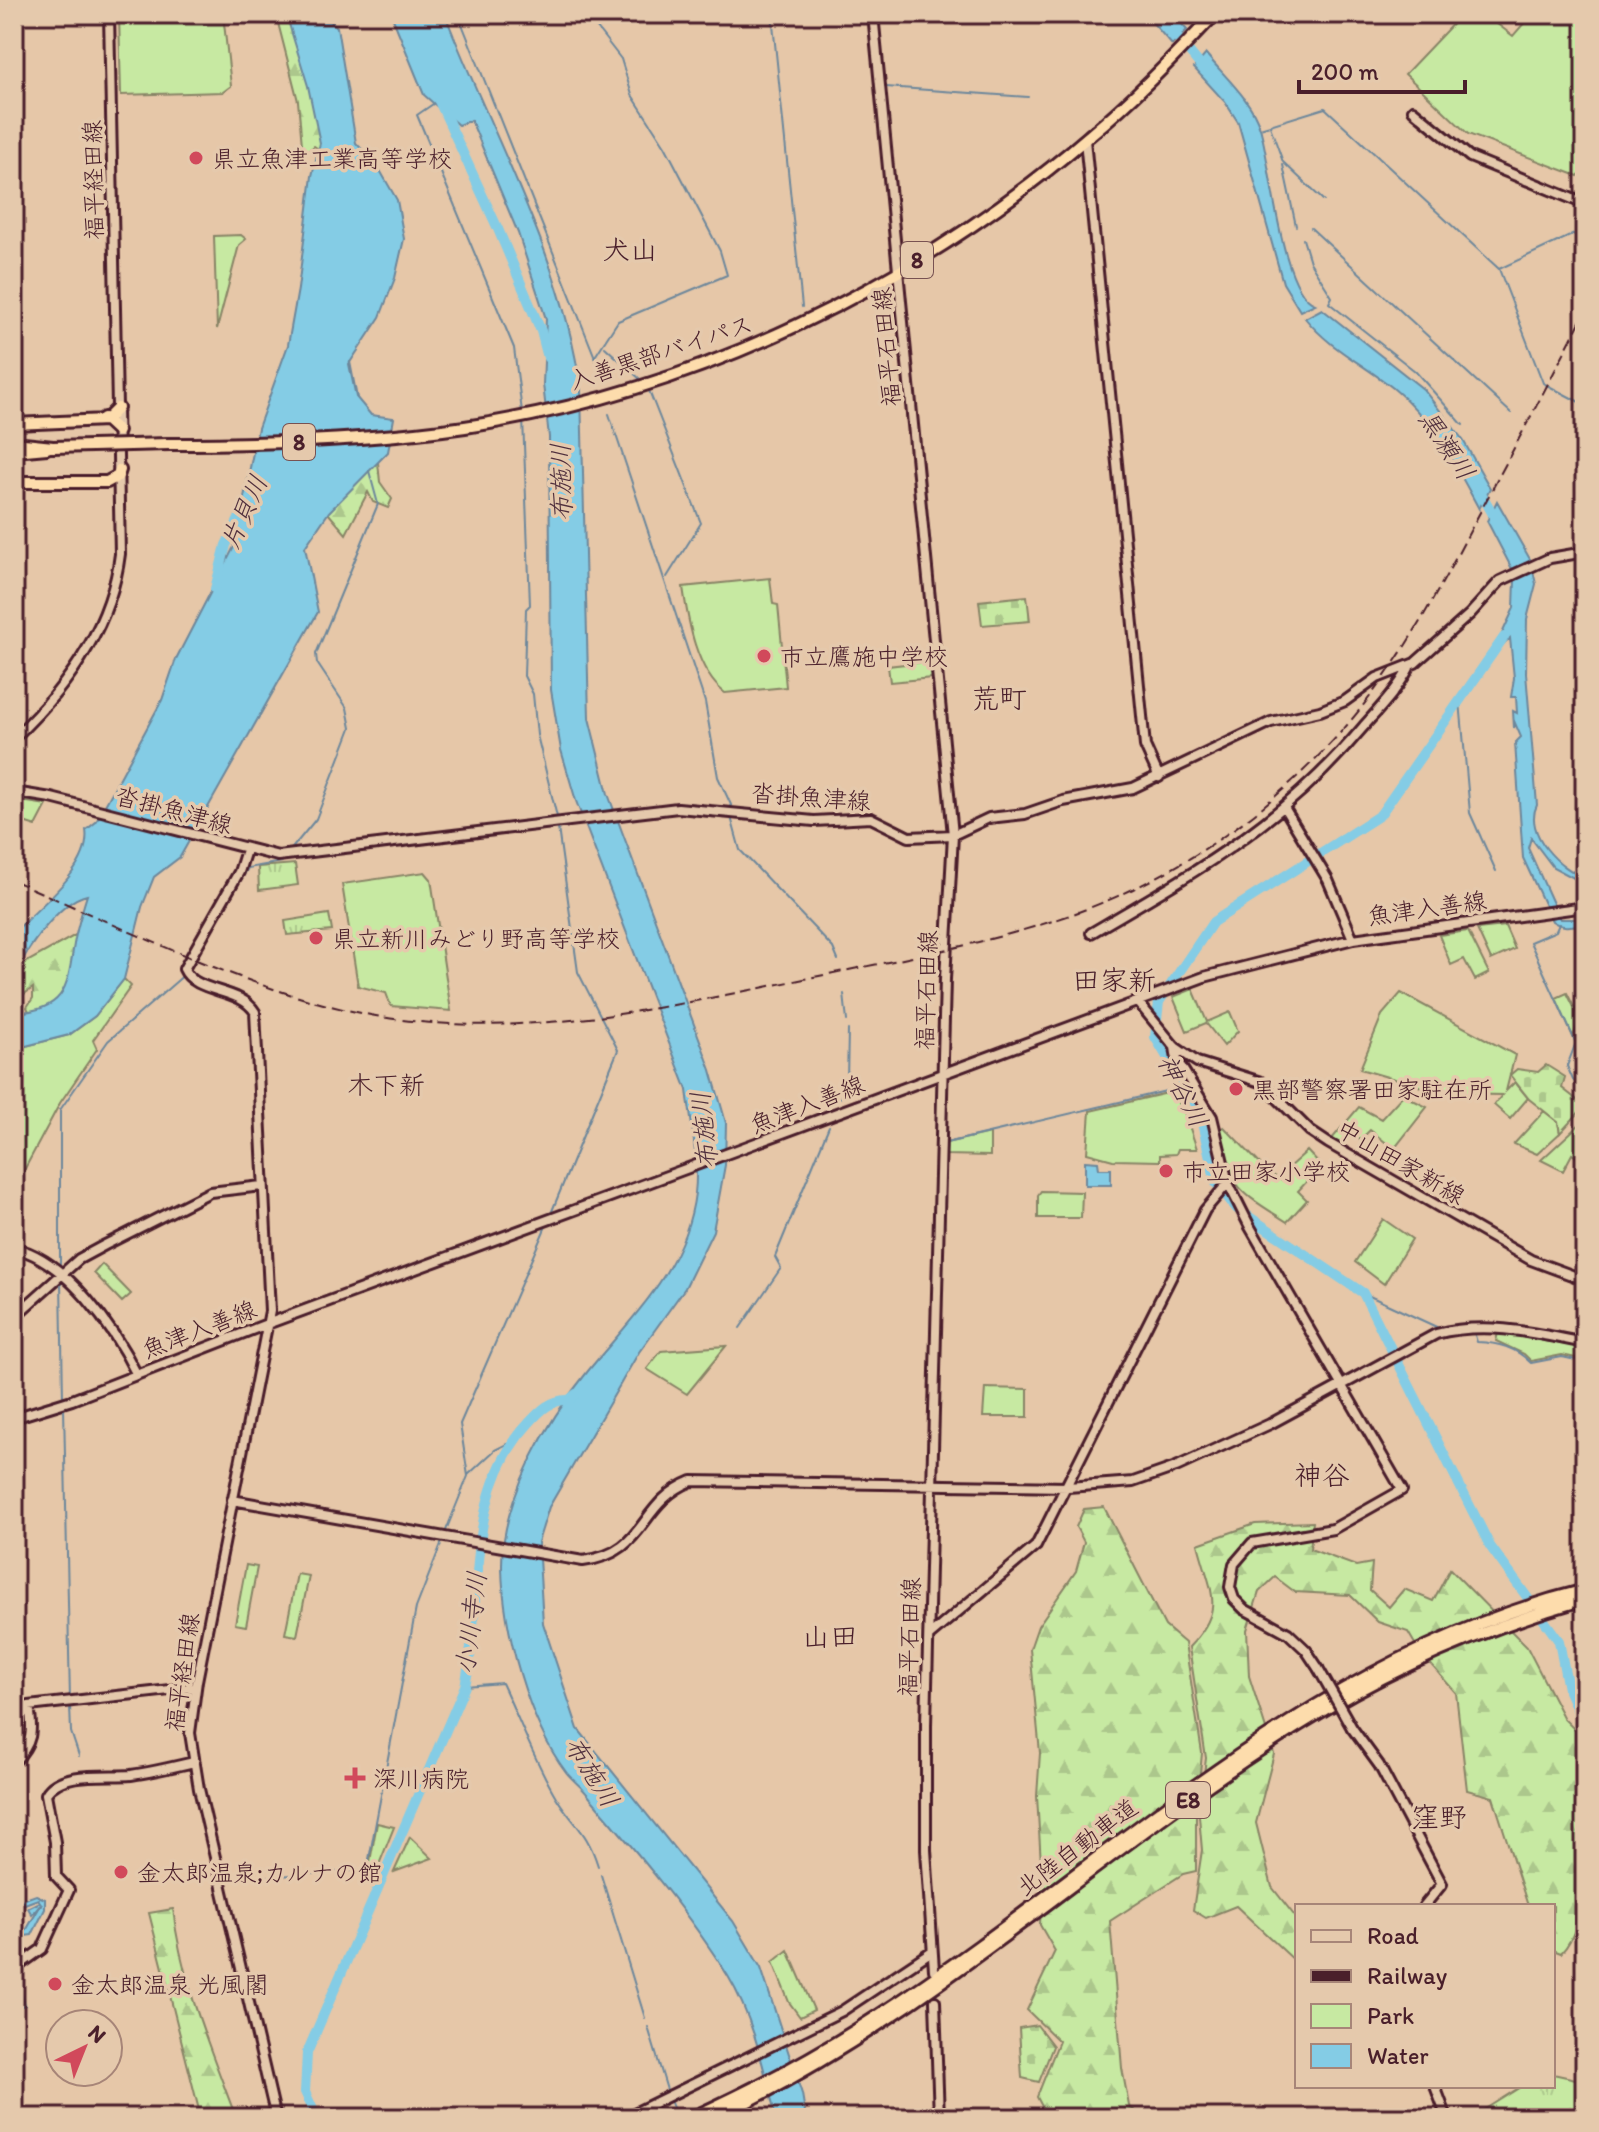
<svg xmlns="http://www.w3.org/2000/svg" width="1599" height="2132" viewBox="0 0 1599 2132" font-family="Itim,'Klee One',sans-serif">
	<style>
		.green { fill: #c7e9a2; stroke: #888466; stroke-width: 2 }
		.forest { fill: url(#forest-firs); stroke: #888466; stroke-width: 2 }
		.cemetery { fill: url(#cemetery-stones); stroke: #888466; stroke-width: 2 }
		.park { fill: url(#park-tufts); stroke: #888466; stroke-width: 2 }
		.water { fill: #84cce5; stroke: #6d879b; stroke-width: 2 }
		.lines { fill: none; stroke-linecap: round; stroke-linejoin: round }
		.stream { stroke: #6d879b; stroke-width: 2 }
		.river { stroke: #84cce5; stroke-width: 10 }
		.secondary-casing { stroke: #4a1f2b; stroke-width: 14 }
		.highway-casing { stroke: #4a1f2b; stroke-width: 16 }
		.secondary { stroke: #e5c9ac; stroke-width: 8 }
		.highway { stroke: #fddcac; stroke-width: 10 }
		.rail { stroke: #4a1f2b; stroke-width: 2; stroke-dasharray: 12 6; stroke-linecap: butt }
		.secondary-bridge-casing { stroke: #4a1f2b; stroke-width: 14; stroke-linecap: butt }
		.highway-bridge-casing { stroke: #4a1f2b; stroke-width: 16; stroke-linecap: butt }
		.secondary-bridge { stroke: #e5c9ac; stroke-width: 8 }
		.highway-bridge { stroke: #fddcac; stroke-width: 10 }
		.poi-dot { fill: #d1495b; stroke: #e5c9ac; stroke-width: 3 }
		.labels { text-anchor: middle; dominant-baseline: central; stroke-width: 7; stroke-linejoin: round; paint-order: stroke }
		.shield { fill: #e5c9ac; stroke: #785252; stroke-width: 2 }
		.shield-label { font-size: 22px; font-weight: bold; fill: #4a1f2b }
		.poi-label { font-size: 24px; fill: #4a1f2b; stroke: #e5c9ac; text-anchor: start }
		.street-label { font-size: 24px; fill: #4a1f2b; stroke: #e5c9ac }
		.water-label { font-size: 26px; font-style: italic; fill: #50303e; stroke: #e5c9ac }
		.neighbourhood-label { font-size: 26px; fill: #4a1f2b; stroke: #e5c9ac }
		.quarter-label { font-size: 28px; fill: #4a1f2b; stroke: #e5c9ac }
	</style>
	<defs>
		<pattern id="forest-firs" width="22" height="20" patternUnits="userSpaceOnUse" patternTransform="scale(2)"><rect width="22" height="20" fill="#c7e9a2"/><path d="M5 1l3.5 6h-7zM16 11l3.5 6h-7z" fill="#acc78c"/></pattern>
		<pattern id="cemetery-stones" width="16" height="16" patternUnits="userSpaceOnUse" patternTransform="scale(2)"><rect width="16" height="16" fill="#c7e9a2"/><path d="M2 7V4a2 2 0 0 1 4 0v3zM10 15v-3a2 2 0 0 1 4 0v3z" fill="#acc78c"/></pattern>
		<pattern id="park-tufts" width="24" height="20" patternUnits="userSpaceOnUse" patternTransform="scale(2)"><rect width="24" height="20" fill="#c7e9a2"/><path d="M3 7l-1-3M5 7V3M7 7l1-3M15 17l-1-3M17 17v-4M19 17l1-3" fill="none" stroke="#acc78c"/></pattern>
	</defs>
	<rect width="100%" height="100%" fill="#e6c7a8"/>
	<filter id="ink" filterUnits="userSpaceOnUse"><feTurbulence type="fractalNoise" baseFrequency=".0125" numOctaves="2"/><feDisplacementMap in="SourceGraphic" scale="16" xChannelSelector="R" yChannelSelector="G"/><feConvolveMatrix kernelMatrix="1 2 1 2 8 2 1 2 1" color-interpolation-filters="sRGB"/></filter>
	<g filter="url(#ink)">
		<path class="green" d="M119,14h104l8,72 -8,6 -102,3z
			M1462,14h22l29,22 19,-22 53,2v153l-7,7 -110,-42 -63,-60z
			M241,235l5,4 -7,6 -22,84 -3,-93z
			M770,578l3,26 5,1 8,82 -61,6c-29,-22 -37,-72 -42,-106z
			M931,661l1,17 -42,4 -2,-16z
			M425,872l6,7 20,132 -60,-5 -5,-13 -28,-7 -16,-102z
			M1505,926l10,23 -24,11 -14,-31z
			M1468,931l21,42 -14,7 -11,-21 -13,6 -12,-30z
			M124,979l7,7 -38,54 4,9 -37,54 -46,86v-140l55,-14 26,-19z
			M1193,989l14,33 23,-10 8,19 -14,15 -18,-23 -19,8 -14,-34z
			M1401,993l114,62 -9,36 9,-9 13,16 -18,21 -16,-14 8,-10 -56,-1 -86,-25 22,-54z
			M1567,993l13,26 -7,18 -17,-39z
			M1172,1092l12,19 13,38h-19l-2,5 -16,1v6l-47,-1 -26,-7 3,-42z
			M1403,1095l24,12 -33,42 -24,-19 -10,10 -9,-7 -12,12 -8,-5 28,-33 22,12z
			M1544,1111l14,11 2,11 -23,21 -23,-10z
			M1582,1122l3,2v39l-13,-9 -9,17 -22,-11z
			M1224,1127l44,45 13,8 -1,-5 27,-24 14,15 -23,25 9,9 -20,22c-48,-31 -58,-33 -68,-93z
			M990,1133v23l-44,-1v-12z
			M1041,1191l41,1 -1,26h-43v-23z
			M1383,1219l29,20 -28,45 -29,-22z
			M102,1264l29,30 -9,8 -28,-29z
			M1498,1333l87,15v12l-23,-5 -31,6 -7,-7 -28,-13z
			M726,1346l-39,48 -40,-25 14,-18z
			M985,1388l43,1v28h-45z
			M246,1565l11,2 -11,59 -11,-2z
			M297,1574l12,2 -12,60 -12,-2z
			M377,1823l17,4 -16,40h-9z
			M410,1837l22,21 -38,14z
			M788,1950l26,60 -14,7 -11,-15 -16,-40z"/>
		<path class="forest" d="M276,15l27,10 24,130 -13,-9 -11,10 -5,-55z
			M376,443l4,39 12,17 -4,9 -15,-6 -5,-10 -22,42 -24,-28z
			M81,932l-14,76 -35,10 -5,-11 6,-9v-10l-19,13v-32z
			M1104,1507l61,119 20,17 17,110 -6,63v55l-13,3 -73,47 12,147 7,38 14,12h-95l-11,-21 22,-56 -32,-31 28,-59 -15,-26 2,-44 -5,-85 3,-43 -10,-104 8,-23 38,-55 8,-29 -8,-15 8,-18z
			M1313,1522l-3,27 46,17 16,-3 -2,27 19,17 15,-18 29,12 17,-32 77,78 37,72 21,21c0,54 13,176 -24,213l-8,-3v-44h-25l-35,-109 -26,-7 -11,-97 -37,-42 -11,-19 -30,-10 -28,-27 -55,-3 -20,-15 -16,15 -12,38 2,46 25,78 -18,69 16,64 25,32v44l-61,-57 -30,12 -13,-8 9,-60 -3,-34 7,-58 -17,-111c38,-39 21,-55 9,-103l57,-20z
			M173,1909c8,72 38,141 63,209h-35l-52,-205z"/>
		<path class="cemetery" d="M1027,596l3,25 -48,4 -3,-24z
			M1546,1065l19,12 -3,11 23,18 -25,27 -2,-11 -29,-23 -19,-24 7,-6 21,3z
			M1037,2025l16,21 -14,36 -17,-4 -3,-50z"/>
		<path class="park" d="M14,800l33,5 -11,21 -22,-7z
			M295,864l3,21 -39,5 -1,-23z
			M329,914l3,17 -45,4 -2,-14z
			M1553,2074l32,7v37h-114l51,-32h31z"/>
		<path class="water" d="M286,14h37l14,13 19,116 21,22 20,35 7,39 -9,39 -15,39 -31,47 7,33 15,18 23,3 -6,34 -59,60 -24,35 13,65 -138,245 -26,20 -12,30 -18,72 -29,37 -26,19 -55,14v-36c52,-4 53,-24 60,-69 3,-17 8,-33 13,-49 -28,6 -64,58 -73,84v-46c24,-27 78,-64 72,-103l10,-8 66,-122 14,-41 58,-112 24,-119 30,-83 10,-56 14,-113 8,-33 -12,-57z
			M391,14h54c48,125 118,243 136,377l8,327 19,76 103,276 15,53 -1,42 -12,66 -28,57 -46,64 -90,155 -11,35 5,81 35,106 155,192 28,47 41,126 4,24h-30c-12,-48 -22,-99 -48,-142 -40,-64 -92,-125 -141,-182 -6,-8 -15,-14 -21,-22 -38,-50 -63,-143 -64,-205 -1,-67 45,-146 86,-196 45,-55 98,-104 107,-178 4,-33 -4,-70 -8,-103l-111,-289 -15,-51 -10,-60 -2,-253 -6,-53 3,-65 -28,-86 -47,-113 -13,5 -34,-30z
			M1145,14h28l14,16 -15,15z
			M1206,54c18,22 46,46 54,74 11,34 20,163 55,176l-15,7 -17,-28 -45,-161 -13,-20 -31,-34z
			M1322,309l101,80 40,51 27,48 -11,21c-24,-44 -46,-89 -86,-121 -30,-24 -64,-40 -88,-70z
			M1497,501l34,60 -19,8 -25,-48z
			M1533,571l3,13 -9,35 -1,54 11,132c-14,27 23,65 48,72v7l-32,-17 -22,-29 -3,10 32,71h25v5c-13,2 -22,5 -33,-3l-29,-63 -8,-115 6,-6 -6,-14 -1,5 -1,-17 4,2 -1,-16h-5l3,-19 -4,-40 -17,15 21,-45 1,-28z
			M1085,1161l13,1 1,7h12v16h-26z
			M36,1895l9,4v10l-13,26 -15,2 -3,-17 5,11 5,3 18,-31 -10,12 -4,-7 12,-6 -2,-3 -24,9v-5z"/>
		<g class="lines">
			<path class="stream" d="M458,14l140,351
				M586,14l35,45 11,36 33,51 55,105 7,24 -109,46 -24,37
				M772,14l30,293
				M869,14l6,71
				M886,87l142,10
				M433,104l-16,11 97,233 8,64
				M1270,126l13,36 41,39
				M1260,128l65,-20 174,161 44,114 42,22
				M1283,165l13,61
				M1311,228l200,185
				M1303,239l7,23 22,35 -3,6 86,68 48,54
				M1499,269l86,-40
				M605,347l36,33
				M350,362l7,36
				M648,388l53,135 -34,54
				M609,414l96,288 13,75 14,30
				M523,418l7,187 -4,4 -2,67 9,18 4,41 21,86
				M1460,701l10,112 26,58
				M731,817l9,33 93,98 5,12
				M289,852l27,-33 35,-91 -4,-20 -30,-45 -1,-9 62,-150 -9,-33
				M1559,924l-3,7 -26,11 46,101
				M195,958l53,-90 34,-6 3,-4
				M844,994l3,27
				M1585,1019l-18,47 6,14 12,11
				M840,1098l7,-17 1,-51
				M946,1143l237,-56
				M550,1216l68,-166 -40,-78 -20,-144
				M60,1269v-159l48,-69 77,-67
				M61,1279l2,121
				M1363,1293l80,37
				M740,1328l41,-60 -6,-11 54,-131
				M1452,1335l22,-3 3,10c21,1 38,5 54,21l31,-6 23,5
				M64,1407l6,293
				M468,1475l27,-25 16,-8
				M445,1533l23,-57 -8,-52 86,-198
				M465,1686l37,-3c18,38 32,77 54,114 18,29 31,33 42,69
				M70,1706l1,26 8,24
				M601,1875l44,143
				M233,1879l134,-9 49,-262 27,-69
				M14,2008l11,-3 -9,-34
				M648,2027l19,63
				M670,2100l3,8
				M676,2117v1"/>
			<path class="river" d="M1158,14l47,57
				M439,101l59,128 43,102 7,27
				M1478,488l20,35
				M215,589l11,-44 21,-42
				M1504,637l-124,178 -167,107 -54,80 -4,35 44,73 17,73 20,25 127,85 127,253 69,95 9,48 9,20 8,8
				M317,2118l-12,-26 2,-39 158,-367c19,-87 -2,-193 64,-263 11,-12 22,-24 40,-23l7,-6"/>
			<g class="secondary-casing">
				<path id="secondary" d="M873,14l80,821 -8,144 -19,746v125l8,120
					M1413,110l57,47 115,47
					M1085,140l60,606 14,31
					M14,738c52,-49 97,-111 106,-184l-11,-540
					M14,792l37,6 227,58 400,-48 136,13 57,-3 38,19 44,-2 36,-17 36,-4 38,-13 70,-13 138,-66 49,-11 25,-10 32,-23 38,-15 55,-49 30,-33 50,-23 35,-6
					M1285,809l43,71 25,59
					M246,850l-7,22 -55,97c11,25 56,18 71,43l15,299 -73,370 -7,52 9,56 77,329
					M1091,933c108,-63 191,-109 273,-207 16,-18 34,-37 45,-58
					M1138,1002l37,45 22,15 64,20 49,49 18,12 203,117 54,20
					M1175,1047l2,13 35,57 16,66 22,44 152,263 -69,39 -81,14 -18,21 -4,23 4,12 10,10 44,24 18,17 12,18
					M14,1248c52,11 101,82 123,127
					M14,1317l65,-58 26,-14 105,-53 52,-6
					M14,1418l58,-18 195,-76 937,-347 149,-38 232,-32
					M232,1500l351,61c65,-8 54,-58 109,-80l376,6 65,-5 43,-15 94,-43 166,-90c50,-13 99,-1 149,9
					M929,1636l107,-90 169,-336 23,-27
					M14,1708l15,-2
					M1352,1728l27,37 63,119 -18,22
					M14,1762c19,-19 19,-31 15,-56l167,-19
					M14,1969l28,-20 27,-59 -13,-14 -1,-34 -9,-48c14,-24 61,-17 85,-19 21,-3 42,-8 63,-13
					M935,2001l4,117
					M1435,2086l12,32
					M624,2118l218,-107 90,-60"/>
			</g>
			<g class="highway-casing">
				<path id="highway" d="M104,418l14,13
					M14,424l92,-4 12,-12
					M14,443l39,4
					M169,444c99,0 199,-3 296,-17 229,-34 450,-141 624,-291 45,-37 86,-80 126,-122
					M14,451l33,-3
					M14,482h93l11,-6 2,-6
					M691,2118c66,-30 130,-64 190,-104 231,-151 428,-356 704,-424
					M714,2118c218,-103 382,-267 585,-393 89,-56 185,-97 286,-126"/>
			</g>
			<use href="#secondary" class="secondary"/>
			<use href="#highway" class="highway"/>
			<path class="rail" d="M14,881c116,49 244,115 368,136 149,24 292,-12 437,-41 106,-22 216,-40 314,-87 73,-35 138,-83 193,-141 66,-68 108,-149 152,-232 36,-68 72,-135 107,-204"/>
			<g class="secondary-bridge-casing">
				<path id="secondary-bridge" d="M1318,1668l34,60"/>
			</g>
			<g class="highway-bridge-casing">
				<path id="highway-bridge" d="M53,447l116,-3"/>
			</g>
			<use href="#secondary-bridge" class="secondary-bridge"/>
			<use href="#highway-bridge" class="highway-bridge"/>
		</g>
	</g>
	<g class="poi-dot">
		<circle cx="196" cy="158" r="8"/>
		<circle cx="764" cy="656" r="8"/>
		<circle cx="316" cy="938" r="8"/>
		<circle cx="1236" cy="1089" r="8"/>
		<circle cx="1166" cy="1171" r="8"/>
		<path d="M351 1766h8v8h8v8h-8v8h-8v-8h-8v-8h8z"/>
		<circle cx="121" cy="1872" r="8"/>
		<circle cx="55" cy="1984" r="8"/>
	</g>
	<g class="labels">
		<g class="shield">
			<rect x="901" y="242" width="32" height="36" rx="6"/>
			<rect x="283" y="424" width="32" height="36" rx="6"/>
			<rect x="1166" y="1782" width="44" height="36" rx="6"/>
		</g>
		<g class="shield-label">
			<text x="917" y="260">8</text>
			<text x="299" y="442">8</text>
			<text x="1188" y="1800">E8</text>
		</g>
		<g class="poi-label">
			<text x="212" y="158">県立魚津工業高等学校</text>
			<text x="780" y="656">市立鷹施中学校</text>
			<text x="332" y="938">県立新川みどり野高等学校</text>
			<text x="1252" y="1089">黒部警察署田家駐在所</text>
			<text x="1182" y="1171">市立田家小学校</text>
			<text x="373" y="1778">深川病院</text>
			<text x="137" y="1872">金太郎温泉;カルナの館</text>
			<text x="71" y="1984">金太郎温泉 光風閣</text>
		</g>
		<g class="street-label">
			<text transform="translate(93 180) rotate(-91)">福平経田線</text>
			<text transform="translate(886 347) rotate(-95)">福平石田線</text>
			<text transform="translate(661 352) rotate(-18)">入善黒部バイパス</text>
			<text transform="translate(811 797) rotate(4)">沓掛魚津線</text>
			<text transform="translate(174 810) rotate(15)">沓掛魚津線</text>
			<text transform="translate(1427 908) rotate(-8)">魚津入善線</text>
			<text transform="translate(926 990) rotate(-88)">福平石田線</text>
			<text transform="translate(807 1104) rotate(-21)">魚津入善線</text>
			<text transform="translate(1401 1162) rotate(30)">中山田家新線</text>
			<text transform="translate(199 1329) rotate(-21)">魚津入善線</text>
			<text transform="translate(909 1637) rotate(-88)">福平石田線</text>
			<text transform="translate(182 1672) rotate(-82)">福平経田線</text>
			<text transform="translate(1077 1847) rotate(-37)">北陸自動車道</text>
		</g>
		<g class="water-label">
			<text transform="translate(1447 445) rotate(56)">黒瀬川</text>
			<text transform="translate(561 482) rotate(-91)">布施川</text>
			<text transform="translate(244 512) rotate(-66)">片貝川</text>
			<text transform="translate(1183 1091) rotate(63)">神谷川</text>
			<text transform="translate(704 1130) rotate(-96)">布施川</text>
			<text transform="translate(471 1623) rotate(-83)">小川寺川</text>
			<text transform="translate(592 1772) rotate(58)">布施川</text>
		</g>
		<g class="neighbourhood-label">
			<text x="386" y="1085">木下新</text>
		</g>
		<g class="quarter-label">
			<text x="630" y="249">犬山</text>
			<text x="999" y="698">荒町</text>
			<text x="1114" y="980">田家新</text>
			<text x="1322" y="1475">神谷</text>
			<text x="830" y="1636">山田</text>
			<text x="1439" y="1817">窪野</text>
		</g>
	</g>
	<rect width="1599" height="2132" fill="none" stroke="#e5c9ac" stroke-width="48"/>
	<rect x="24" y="24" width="1551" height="2084" fill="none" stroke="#4a1f2b" stroke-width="3" filter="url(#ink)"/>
	<rect x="1295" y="1904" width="260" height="184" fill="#e5c9ac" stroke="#a78578" stroke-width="2"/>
	<rect x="1311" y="1930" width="40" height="12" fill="#e5c9ac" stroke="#a78578" stroke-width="2"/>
	<text x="1367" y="1944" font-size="24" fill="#4a1f2b">Road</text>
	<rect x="1311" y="1970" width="40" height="12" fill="#4a1f2b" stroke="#a78578" stroke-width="2"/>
	<text x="1367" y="1984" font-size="24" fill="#4a1f2b">Railway</text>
	<rect x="1311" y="2004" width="40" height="24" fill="#c7e9a2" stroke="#a78578" stroke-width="2"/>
	<text x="1367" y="2024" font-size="24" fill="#4a1f2b">Park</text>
	<rect x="1311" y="2044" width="40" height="24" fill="#84cce5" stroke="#a78578" stroke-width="2"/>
	<text x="1367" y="2064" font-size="24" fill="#4a1f2b">Water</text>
	<g transform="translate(84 2048) rotate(43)"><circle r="38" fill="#e5c9ac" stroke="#a78578" stroke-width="2"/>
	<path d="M0-6L14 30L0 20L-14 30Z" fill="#d1495b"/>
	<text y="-12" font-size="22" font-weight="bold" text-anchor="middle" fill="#4a1f2b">N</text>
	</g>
	<path d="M1299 80v12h166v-12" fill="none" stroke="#4a1f2b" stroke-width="4"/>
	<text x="1311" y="80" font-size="24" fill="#4a1f2b" stroke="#e5c9ac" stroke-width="6" paint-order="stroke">200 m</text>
</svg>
